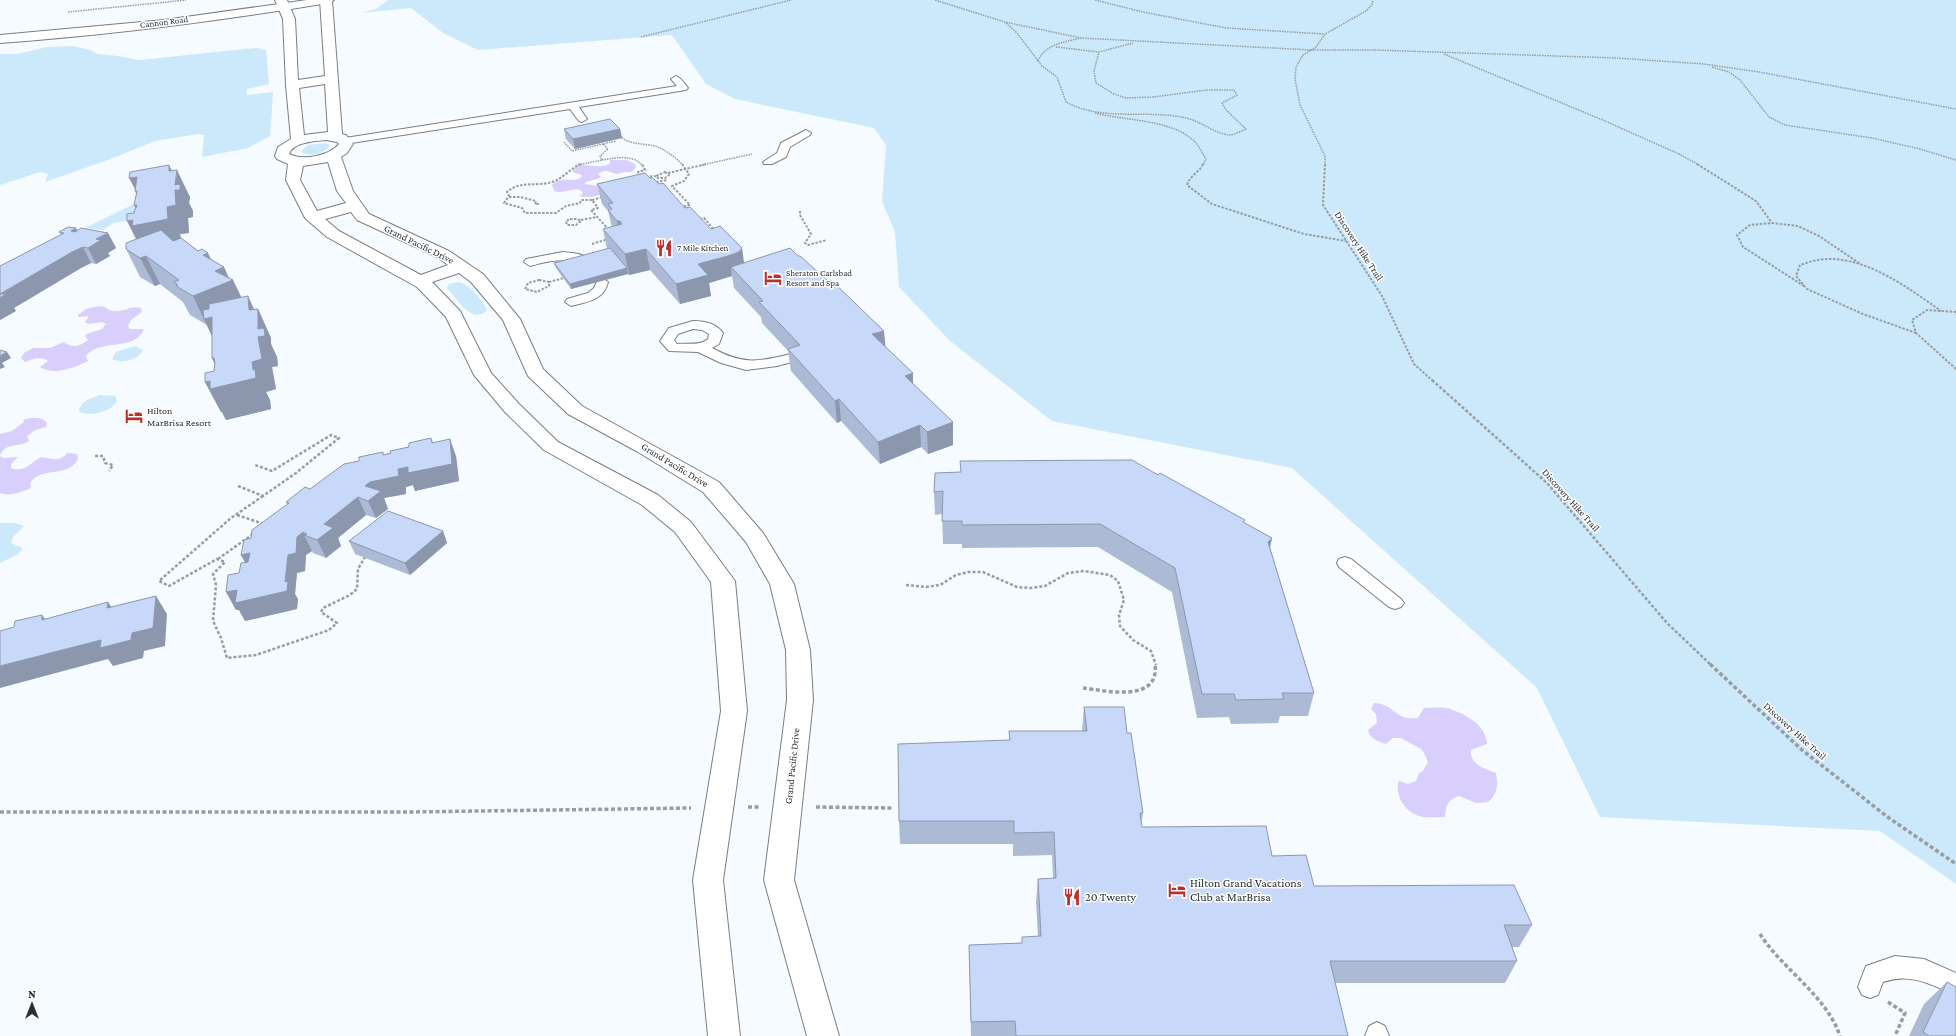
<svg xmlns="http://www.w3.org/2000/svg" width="1956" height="1036" viewBox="0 0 1956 1036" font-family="'Crimson Pro',serif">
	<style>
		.green { fill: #cce9fb }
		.water { fill: #d9cffc }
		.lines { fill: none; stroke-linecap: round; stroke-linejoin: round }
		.lane-casing { stroke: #797e81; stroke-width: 2 }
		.secondary-casing { stroke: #797e81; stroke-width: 2 }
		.primary-casing { stroke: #797e81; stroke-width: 2 }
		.path-far3 { stroke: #999da0; stroke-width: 1.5; stroke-dasharray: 1.5 1; stroke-linecap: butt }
		.path-far2 { stroke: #999da0; stroke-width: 2; stroke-dasharray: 2.5 1.5; stroke-linecap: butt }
		.path-far1 { stroke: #999da0; stroke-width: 2.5; stroke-dasharray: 3 2; stroke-linecap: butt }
		.path { stroke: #999da0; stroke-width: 3.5; stroke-dasharray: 4 2.5; stroke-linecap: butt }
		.lane { fill: #fff; fill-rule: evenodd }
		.secondary { fill: #fff; fill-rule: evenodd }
		.primary { fill: #fff; fill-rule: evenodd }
		.wall { fill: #acbad5 }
		.shaded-wall { fill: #8c97ae }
		.building { fill: #c8d8f8; stroke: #8c97ae }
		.labels { text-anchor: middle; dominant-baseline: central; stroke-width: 3; stroke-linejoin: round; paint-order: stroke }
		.far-street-label { font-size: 9px; fill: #2b2d2f; stroke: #fff }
		.far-poi-label { font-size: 9px; fill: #2b2d2f; stroke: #fff; text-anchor: start }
		.street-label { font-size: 10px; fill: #2b2d2f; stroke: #fff }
		.poi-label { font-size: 10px; fill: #2b2d2f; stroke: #fff; text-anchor: start }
		.near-poi-label { font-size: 12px; fill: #2b2d2f; stroke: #fff; text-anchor: start }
	</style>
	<rect width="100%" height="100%" fill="#f5fbfe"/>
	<path class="green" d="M388,0h1568v884l-76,-53 -280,-14 -63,-129 -245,-220 -240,-47 -102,-80 -51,-54 -4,-55 -13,-31 4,-56 -12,-17 -139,-29 -29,-15 -34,-49 -194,15 -35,-17 -32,-25 -50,5 15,-4z
		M73,46l17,4 8,4 20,2 22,4 104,-11 13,-1 9,2 3,34 -22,5v6l26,-3 -3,44 -22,12 -46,9 2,-22 -6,-1 -43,7 -47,19 -63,22 3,-8 -8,-2 -40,13v-131h18l29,-7z
		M325,143l5,2 -1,2c-6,7 -21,11 -28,4l7,-6z
		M136,203l2,3 -6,14 -19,3 -10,7 -18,-2z
		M458,282c11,1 24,18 29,28 -15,16 -30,-12 -40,-22l2,-4z
		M135,346l8,4c-5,10 -21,14 -31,9l4,-7z
		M100,395l15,1 2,5c-6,11 -26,16 -37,11l-1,-3 4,-6 4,-3z
		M0,523h15l9,3 -11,11 -2,6 12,5 -5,6 -18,9z"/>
	<path class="water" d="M610,160h17l8,4 1,3 -4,5h-7l-8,2c-6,-1 -11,-7 -19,0l3,3 -1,1 -14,4 -1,2 15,2 -2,4 4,4c-7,3 -14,4 -22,2l3,-3c-6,-9 -17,2 -29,-2l-2,-6c8,-10 20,-1 30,-8v-2l-10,-3c7,-14 28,0 38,-9z
		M99,306l7,1 -1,1c4,1 6,4 11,3 10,0 15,-6 25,-3l1,4 -11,8 -3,6 2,3h14c-9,23 -44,9 -58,27l2,5c-13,7 -35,15 -48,6l8,-6c-7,-5 -16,-2 -23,1l-4,-4 3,-5 9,-5h17l14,-6c8,7 17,4 24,-2l-3,-4 2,-2 15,-5 4,-5 -3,-2 -15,2 -3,-2 4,-6 -11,1v-2l8,-6z
		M30,418c7,0 12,-1 17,5l-1,4 -11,3 -8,6 2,5c-10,7 -25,1 -29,15l3,2 15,-1 -7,7v4c14,5 20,-6 30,-11 9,1 19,6 26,-4l10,1 1,5c-9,19 -37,7 -48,24l1,5c-10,4 -20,9 -31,5v-59l12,-3 12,-9 -1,-2z
		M1374,703c20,0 20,18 44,15l6,-10c7,0 15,-1 22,0 17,4 41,17 41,36l-16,6c-2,14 14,19 25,23 2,13 2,20 -8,29l-12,1 -17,-7c-12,4 -13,10 -14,21 -7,0 -15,1 -22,0 -16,-3 -27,-18 -25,-34l1,-2 9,3 8,-3 3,-8 4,-2 5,-9 -4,-9 -3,-4 -20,-11h-8l-7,6c-8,-3 -17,-5 -18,-14l9,-7 -1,-9 -5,-5z"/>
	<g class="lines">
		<g class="lane-casing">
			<path id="lane" d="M676,76c5,2 9,8 12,12l-2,2 -107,17 8,12 -5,3 -3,-1 -9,-12 -225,35 -5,-3 5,-3 332,-52 -6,-7z
				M806,130l5,3 -1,2 -20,12 -4,10 -14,7h-8l-1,-2 14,-9 4,-10z
				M563,252c8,1 21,1 26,8l-6,4c-21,-6 -32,-4 -53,2l-6,-4 2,-3z
				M602,278l6,4c-4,18 -21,20 -37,24l-6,-4 2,-3 21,-6 6,-5 4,-9z
				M693,321c11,0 23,2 30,12l-4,11 -7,4c31,17 46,14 79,6l5,1 2,3 -2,3 -19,5 -31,4 -25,-7 -23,-11 -29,-1 -9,-10 9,-13zM693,329l9,1 7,4 -1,5c-9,7 -20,4 -31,5l-3,-4 4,-6z
				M1345,557l6,2 50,40 3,4 -3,4 -6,2 -6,-2 -50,-40 -2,-4 2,-4z
				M1895,956l29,3 32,14v22c-25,-10 -45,-23 -73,-13l-5,13 -8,3 -8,-3 -4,-8 8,-21z
				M1377,1022l8,4 4,10h-24l4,-10z"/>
		</g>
		<g class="secondary-casing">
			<path id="secondary" d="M275,0h12l8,19 3,61 27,-4 -5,-76h12l10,134 4,1 7,9 -6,9 -6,4 12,34 16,23 80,37 34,23 37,45 23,50 39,37 137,76 44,51 31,51 16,66 3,50 -19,180 45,156h-32l-43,-156 23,-180 -1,-50 -16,-66 -24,-42 -43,-50 -65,-40 -70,-38 -40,-38 -25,-56 -32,-38 -12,-9 -27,9 28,29 31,62 28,31 39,38 100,53 33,27 44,59 12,130 -24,169 17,156h-32l-15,-156 28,-169 -10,-129 -36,-50 -33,-27 -98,-55 -39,-38 -31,-37 -28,-58 -29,-30 -90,-50 -22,-19 -19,-38 2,-16 -11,-5 -2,-3 3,-9 13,-8 -5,-54 -3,-66zM325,84l3,48 -24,3 -5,-47zM326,140l11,2 2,2c-10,12 -36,17 -50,10 4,-12 26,-13 37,-14zM328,162l9,29 9,12 -29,8 -17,-31 3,-14zM351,212l6,8 80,37 11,8 -27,10 -82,-44 -14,-12z"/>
		</g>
		<g class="primary-casing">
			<path id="primary" d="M307,0h27l-6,3c-109,18 -218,32 -328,40v-8l164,-15z"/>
		</g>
		<path class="path-far3" d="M935,0l70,22 76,16 230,12h63l242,8 88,6 55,8 197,37
			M1095,0l48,12 83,16 98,6
			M68,12l118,-12
			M1006,23l11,10 25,33 15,11 9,25c36,20 81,7 120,16 15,3 27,15 43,17 5,0 12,-4 17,-6l-20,-19 -4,-7 15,-8 -3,-5h-27l-54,7 -27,1 -12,-4 -18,-11 -2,-12 5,-19 34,-9
			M641,37l150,-37
			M1056,47l43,5
			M1444,54l161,67 74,33 20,11
			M1038,61c7,-17 27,-19 43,-23
			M1712,67l17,5 11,8 29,37 16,8 87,13 48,11 36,11
			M1095,113c30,8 79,6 101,30 4,5 7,11 10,16l-3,6
			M620,136c9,9 22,7 35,10 11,4 20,11 28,19
			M564,142l8,9 44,-10
			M602,160c14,-2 30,-6 40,5
			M578,165l24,-5 -2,-4 8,-7 -5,-5
			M702,165l50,-11
			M1325,165v-9l-25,-51 -5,-26 1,-12 7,-12 13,-8 9,-13 41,-23 6,-6 1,-5"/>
		<path class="path-far2" d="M581,164c-11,4 -18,15 -29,18 -16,5 -32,-2 -45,10l2,4 -5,7 18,5 3,5h31l10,-7 14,-3 1,-3h11l6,8 -7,2 17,19
			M682,164l7,10 -5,7 -12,5 18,19 -5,1v3
			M1203,164c-4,9 -13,11 -16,21l25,19 92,30 42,7
			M1325,164l-2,41 59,91 32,68 19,17
			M1697,164l59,37 16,22
			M665,172l4,3 -4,3h-7l-2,-2z
			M668,173l39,-9
			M639,176l-2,-2 1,-2 7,-2 -3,-6
			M646,177l10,-1
			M656,182l11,-2
			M509,197h11l16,4 -1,3h4
			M592,200l11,-3
			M800,211v4l11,19 -6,9 3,2 19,-5
			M570,219h8l3,2 -5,4h-9l-1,-4z
			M700,219l4,-1 11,13
			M581,220l16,-3
			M592,244l16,-5
			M539,280l10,2v4l-12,6 -12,-3 3,-6z
			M549,282l15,-4
			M1804,286l-61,-39 -6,-12 13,-10 22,-2 26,3 21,10 43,29
			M1956,312l-29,-2 -15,10 4,13 40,36
			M1916,333l-53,-19 -56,-25 -11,-13 4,-11c6,-2 12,-4 18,-5 44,-7 89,27 123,51"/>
		<path class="path-far1" d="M1432,380l115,103 120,140 44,42
			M95,456h8l2,7 8,2 -4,6
			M238,486l25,10 33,-23 43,-35 -8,-3 -59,36 -17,-6
			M263,496l-32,22 -72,63 10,5 48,-27 8,3 -12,12 3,11 -3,36 8,17 6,20 29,-3 73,-25 8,-7 -16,-11 2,-4 27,-13 7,-6 1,-20 7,-12
			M237,515l27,9
			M218,559l35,-25
			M906,585l20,2 14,-2 16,-10 13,-3h14l34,15 14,1 14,-2 23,-13 16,-2 26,4 8,6 6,19 -5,15 1,11 13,14 18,11 5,14"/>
		<path class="path" d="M1710,664l92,86 87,68 67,46
			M1083,688c24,3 77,15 72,-24
			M748,807h11
			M816,807l76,1
			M0,812h410l281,-4
			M1760,934c23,36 66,61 80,102
			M1888,1002l17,11 -10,23"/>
		<use href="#lane" class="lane"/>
		<use href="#secondary" class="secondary"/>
		<use href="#primary" class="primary"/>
	</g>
	<path class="wall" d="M564,129h56l2,9 -47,11 -9,-10z
		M172,171l18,26 -1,6 4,8v6l-5,1 1,15 -9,1 1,4 30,22 13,7 5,11 4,2 8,17 13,12h4l13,29v6l6,13 1,9 -6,1 4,22 -10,3 4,8 1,9 -45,11 -4,-8h-1l-16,-30 9,-11 1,-7 -3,-6v-22l-5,-11 -17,-10 -7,-13 -23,-18 -5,2 -15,-9 -14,-28 10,-10 -2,-26 2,-5 1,-13 -2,-6z
		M650,178l9,6 85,79 141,84 28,26v10l40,62 -25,9 -7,-7 -41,17 -39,-43 -4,2 -46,-52 -3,-20 -26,-28 -1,-6 -27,-29 -2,-12 -23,7 2,13 -31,8 -30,-34 -21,5 -1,-1 -57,15 -15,-21 -2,-5 53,-14 -4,-20 9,-2 -4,-16 -6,-7 -5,-20z
		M77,230l31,3 8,15 -8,5 2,3 -14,8 -5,-1 -10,5 -67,40 2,3 -16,9 61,-86 -2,-2z
		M431,438l2,4 23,14 3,25 -44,10 -2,-6 -7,2v7l-22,4 4,11 -12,9 -10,-3 -28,23 3,8 -15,12 -13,-5 -1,-2 -6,4 -1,16 -8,2 -2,21 3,5 -1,10 -52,12 -6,-11h-3l3,-37 6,-11 -4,-7 10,-17 36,-33 -1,-3 24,-13 49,-28 32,-8z
		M935,473l309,50 28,15 -2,10 44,145 -6,23h-28l-2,7 -47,1 -2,-7 -32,1 -25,-126 -74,-45 -136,1v-4h-19l-1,-30 -7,1 -1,-23z
		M443,531l4,12 -37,32 -55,-21 -6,-13z
		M1084,707l43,26 16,80 -2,12 1,2 130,29 42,30 218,39 -13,22h-7l5,14 -12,22h-170l13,53h-377l-2,-91 53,-2v-6h16l-2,-35 2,-23 15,-1 -1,-23 -39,1v-12h-113l-1,-23 110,-81v-9h73z
		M1947,982l9,54h-47l15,-32z"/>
	<path class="shaded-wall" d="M620,129l2,9 -47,11 -2,-10z
		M169,165l7,14 1,-9 13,27 -1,6 4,8v6l-5,1 1,15 -9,1 2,13 -41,2 -14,-28 6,-1 11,4 -10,-19h3l30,2z
		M137,177l11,41 -13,-27h1l-7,-13z
		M617,221h3l4,20h-3z
		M76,228l8,16 -13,-13z
		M108,233l8,15 -8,5 2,3 -14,8 -8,-16 8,-9z
		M83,247l8,16 -10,5 -67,40 2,3 -16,9v-26l72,-42z
		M742,248l3,21 -14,-2 1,9 -23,7 2,13 -31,8 -4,-20 22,-20z
		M646,249l4,21 -21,5 -4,-21z
		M208,253l8,17 8,-3 6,14 3,-1 14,29 -29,40 -25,-53 10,-41z
		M146,256l14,28 -5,2 -15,-28z
		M627,268l1,6 -57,15 -1,-5z
		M248,296l10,22v-9l13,29v6l6,13 1,9 -6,1 4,22 -10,3 4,8 1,9 -45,11 -4,-8h-1l-16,-30 5,-1 15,5 -13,-28h2l39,12z
		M884,331l2,21 -14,-18z
		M7,352l4,6 -9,5 3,4 -5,2v-13z
		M913,373v22l-8,-19z
		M839,399l2,22 -4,2 -2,-22z
		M953,422v23l-25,9 -1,-22z
		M920,425l1,22 -41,17 -2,-22z
		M450,439l6,17 3,25 -44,10 -2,-6 -7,2v7l-22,4 4,11 -12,9 -8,-17 -3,-15 5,-4 28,-13 10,-2z
		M358,497l8,18 -28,23 3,8 -15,12 -9,-18 7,-16z
		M443,531l4,12 -37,32 -5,-12z
		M303,532l2,4 -1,-1 8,16 -6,4 -1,16 -8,2 -2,21 3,5 -1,10 -52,12 -6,-11h-3l-10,-18 11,-2 48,-8 3,-27 9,-18z
		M1272,538l-5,23 1,-19z
		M250,553l1,20 -10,-18z
		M156,596l11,18 -2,32 -21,5 -1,7 -30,8 -5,-7 -108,29v-22l101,-26 31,-7z
		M108,602l12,18 -13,-12z
		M42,615l13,18 -13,-13z"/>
	<path class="building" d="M610,119l10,10 -47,10 -9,-10z
		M169,165v6l8,-1 -2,15 5,-1v6h-5l1,15 -9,2 1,12 -36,7 1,-6 -6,1v-7l7,-1 1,-4 1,-1 1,-3h-3l3,-14h-2l2,-14 -8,1 1,-6z
		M645,173l5,5h3l6,6 4,-1 22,25 5,-1 21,22 9,-3 22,22 -3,4 -11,4 -30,8 10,11 -32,9 -30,-35 -21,5 -22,-25 19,-5 -2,-3h-3l-9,-11 4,-1 -4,-5 5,-1 -16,-19z
		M68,227l8,1 -5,3 4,1 6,-4 27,5 -12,6 5,1 -13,8 -5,-1 -11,5 -72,42h6l-6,4v-32l64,-33 -5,-1z
		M161,230l12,11 8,-3 17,13 4,-2 6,4 -5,2 21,12 -9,4 18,9 -40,16 -17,-10 2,-1 -4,-3 5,-2 -33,-24 -6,2 -14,-9v-6z
		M610,248l17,20 -57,16 -16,-21z
		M790,248l8,8h2l28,25 3,-1 53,51 -12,3 41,39 -8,3 48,46 -26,10 -7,-7 -42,17 -39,-43 -4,2 -47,-52 12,-4 -41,-43 4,-1 -32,-34z
		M248,296l1,14 9,-1v20l6,-1 1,8 -7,1 4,22 -10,3 1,8 2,-1 1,9 -46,11v-8l-5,1v-9l9,-2 1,-8 -1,-5h-2v-41l-8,2 -1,-9 6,-1v-5z
		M0,350l7,2 -7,4z
		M431,438l1,5 18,-4 2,25 -44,9v-6l-10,2 1,7 -29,6 -5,4 16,5 -13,10 -10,-4 -34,27 9,4 -16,12 -13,-5 3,-1 -4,-2 -6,5 -1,16 -8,2 -3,27 3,-1 -1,10 -52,12 2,-13 -11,2 2,-17 11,-2 2,-10 7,-1 2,-9 -9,2 3,-15 7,-2 1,-8 37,-27 -3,-1 19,-15 5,2 34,-25 15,-3v-4l24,-5v3l8,-2 -1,-2 19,-4v-4z
		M1132,460l26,15 2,-2 85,47 -2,2 29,16 -4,4 46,151h-32l2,6 -48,1 -2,-6h-32l-27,-126 -75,-44 -138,1v-4h-20l1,-30 -9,1 1,-19 26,-1 -1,-11z
		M388,511l55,20 -38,32 -56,-22z
		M156,596l-3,32 -21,5 -1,7 -31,8 1,-8 -101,26v-35l14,-4 1,-6 27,-6v5l66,-18 -1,6z
		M1084,707h40l3,26h4l12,80h-3l2,14 124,-1 6,30 34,-1 8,31 200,-1 18,40h-28l13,36h-187l18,75h-332l-1,-15 -44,1 -2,-77 53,-2v-6l19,-1 -3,-57 18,-1 -2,-46 -40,1v-12h-115l-1,-77 112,-4 -1,-9h78z
		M1947,982l9,5v49h-27l-6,-4z"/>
	<defs>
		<g id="restaurant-bare" transform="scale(1.38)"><path d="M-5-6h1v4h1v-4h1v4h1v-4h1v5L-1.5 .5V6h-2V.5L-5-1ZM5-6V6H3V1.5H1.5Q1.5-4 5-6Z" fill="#be2f2a" stroke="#fff" stroke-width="2.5" paint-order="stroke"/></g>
		<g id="hotel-bare" transform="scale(1.38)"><path d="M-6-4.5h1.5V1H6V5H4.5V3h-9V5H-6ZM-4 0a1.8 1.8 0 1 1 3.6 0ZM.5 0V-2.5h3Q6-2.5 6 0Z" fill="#be2f2a" stroke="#fff" stroke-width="2.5" paint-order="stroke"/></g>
	</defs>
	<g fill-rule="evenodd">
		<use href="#restaurant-bare" x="664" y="248"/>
		<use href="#hotel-bare" x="773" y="278"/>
		<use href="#hotel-bare" x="134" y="416"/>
		<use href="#hotel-bare" x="1177" y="890"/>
		<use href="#restaurant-bare" x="1072" y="897"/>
	</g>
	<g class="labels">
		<g class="far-street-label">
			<text transform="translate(164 22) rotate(-7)">Cannon Road</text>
		</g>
		<g class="far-poi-label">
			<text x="677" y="248">7 Mile Kitchen</text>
			<text x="786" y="273">Sheraton Carlsbad<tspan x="786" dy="10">Resort and Spa</tspan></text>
		</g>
		<g class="street-label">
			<text transform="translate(419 244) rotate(26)">Grand Pacific Drive</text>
			<text transform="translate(1359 246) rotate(57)">Discovery Hike Trail</text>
			<text transform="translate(675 465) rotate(31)">Grand Pacific Drive</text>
			<text transform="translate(1571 500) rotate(48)">Discovery Hike Trail</text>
			<text transform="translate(1795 731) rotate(42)">Discovery Hike Trail</text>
			<text transform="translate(792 766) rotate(-84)">Grand Pacific Drive</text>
		</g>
		<g class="poi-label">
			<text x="147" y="410">Hilton<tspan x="147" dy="12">MarBrisa Resort</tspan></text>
		</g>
		<g class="near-poi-label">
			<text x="1190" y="883">Hilton Grand Vacations<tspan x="1190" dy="14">Club at MarBrisa</tspan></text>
			<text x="1085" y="897">20 Twenty</text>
		</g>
	</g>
	<g transform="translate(32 1004)" stroke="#ffffff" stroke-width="3" paint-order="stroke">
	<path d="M0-3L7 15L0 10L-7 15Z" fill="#2b2d2f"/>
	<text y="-6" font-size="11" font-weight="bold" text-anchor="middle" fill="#2b2d2f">N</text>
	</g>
</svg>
